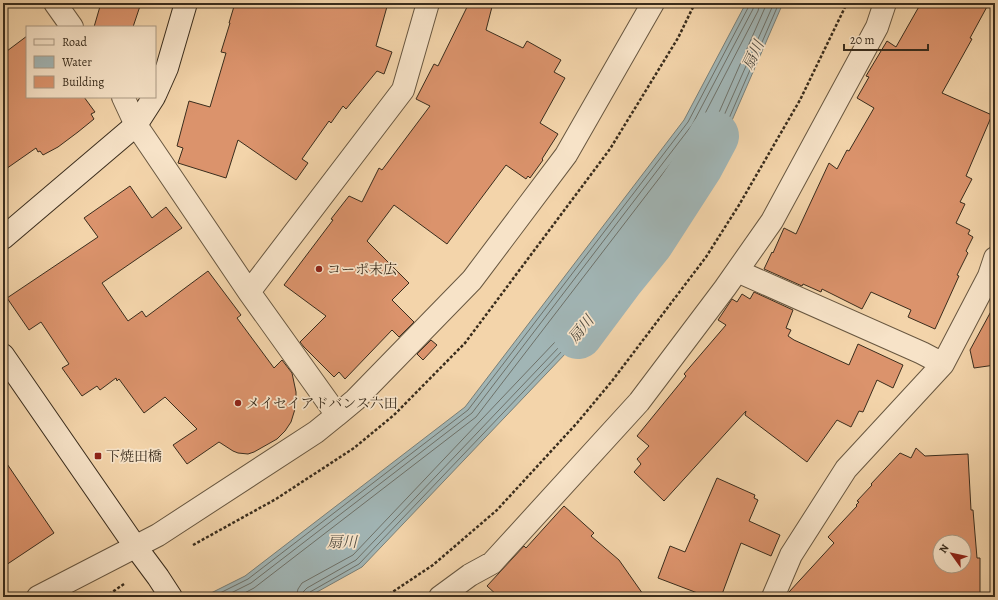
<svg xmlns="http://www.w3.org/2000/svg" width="998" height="600" viewBox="0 0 998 600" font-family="Alegreya,'Noto Serif JP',serif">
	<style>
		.water { fill: #a1b5b5; stroke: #787f78 }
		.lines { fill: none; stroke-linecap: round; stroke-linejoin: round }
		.shore { stroke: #6e7169; stroke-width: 1 }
		.river { stroke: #a1b5b5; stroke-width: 50 }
		.building { fill: #db936c; stroke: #3a2d1d; fill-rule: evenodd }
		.street-casing { stroke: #685740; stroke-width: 24 }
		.secondary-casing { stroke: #3a2d1d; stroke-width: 24 }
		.path { stroke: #3a2d1d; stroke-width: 2.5; stroke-dasharray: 3 2; stroke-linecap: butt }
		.street { stroke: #f7e3c8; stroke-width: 22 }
		.secondary { stroke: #f7e3c8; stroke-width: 22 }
		.poi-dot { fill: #8f2418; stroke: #f7e3c8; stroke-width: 1.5 }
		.labels { text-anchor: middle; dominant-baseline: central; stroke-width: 3.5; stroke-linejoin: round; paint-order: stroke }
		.poi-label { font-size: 14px; fill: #3a2d1d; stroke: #f7e3c8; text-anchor: start }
		.water-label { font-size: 15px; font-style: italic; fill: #544f43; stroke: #f7e3c8 }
	</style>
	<rect width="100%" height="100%" fill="#f3d4aa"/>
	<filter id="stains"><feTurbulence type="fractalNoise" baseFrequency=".005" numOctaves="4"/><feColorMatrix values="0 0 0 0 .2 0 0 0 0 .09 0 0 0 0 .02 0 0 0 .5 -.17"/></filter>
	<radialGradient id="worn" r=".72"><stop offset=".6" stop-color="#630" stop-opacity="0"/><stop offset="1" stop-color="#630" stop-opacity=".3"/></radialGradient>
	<path class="water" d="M746,3h37l-53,122 -163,227 -205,215 -54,30h-105l42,-21 220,-169 219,-287z"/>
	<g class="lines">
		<path class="shore" d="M212,597l36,-18 220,-169 220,-288 61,-116v-3
			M223,597l28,-14 221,-170 220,-288 61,-116 1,-6
			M237,597l17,-9 222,-171 221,-288 61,-118 2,-8
			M296,597l2,-8 4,-6 51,-28 202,-213 162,-225 50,-114
			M302,597l1,-5 4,-4 49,-28 204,-214 162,-226 52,-117
			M307,597l1,-3 2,-2 49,-28 205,-215 163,-226 52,-120"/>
		<path class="river" d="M578,334l41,-55 30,-37 49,-76 16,-30"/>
	</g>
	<path class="building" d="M101,3h40l-8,24h-39z
		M235,3h153l-12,43 16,6 -8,22 -7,-3 -31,38 -3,-3 -12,17 -2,-2 -27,38 6,4 -12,17 -58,-40 -12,38 -48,-15 5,-15 -6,-2 12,-45 21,6 16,-54 -5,-1 9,-29h-1z
		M469,3h24l-7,27 37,18 4,-7 34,19 -7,12 11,6 -25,45 18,11 -16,25 1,1 -13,18 -2,-2 -2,3 -20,-14 -59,79 -53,-39 -27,36 42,42 -17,17 22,22 -15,15 -7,-7 -47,49 -6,-7 -5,5 -30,-30 -4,-5 26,-26 -42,-31 49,-65 -2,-1 18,-23 13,6 17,-34 3,2 48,-64 -14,-7 18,-35 4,2z
		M921,3h68l-19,35 2,1 -30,54 50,22 -26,61 6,3 -12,23 5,2 -9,19 14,7 -2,4 5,3 -7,14 2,2 -11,22 2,1 -24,53 -27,-12 3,-7 -40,-18 -9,17 -40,-20 -1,3 -18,-8 -1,2 -38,-17 8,-17 1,1 11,-25 12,6 33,-71 8,6 10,-19 2,1 25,-43 -17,-10 12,-21 -3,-1 21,-35 9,6z
		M27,36v61h57l11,15 -4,2 3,5 -16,13 -20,15 -15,8 -3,-4 -2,1 -2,-4 -33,23v-117z
		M130,186l22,32 14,-11 16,21 -80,55 26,38 14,-10 4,6 62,-46 33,44 -4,3 37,50 8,-8 10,13 4,19v9l-1,8 -4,13 -6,9 -8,8 -23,13 -6,2 -10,-1 -5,-2 -14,-9 -32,22 -14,-19 24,-16 -32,-32 -21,16 -25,-34 -2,2 -1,-3 -16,12 -3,-4 -15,10 -20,-28 7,-4 -28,-42 -12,8 -22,-32 91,-61 -14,-19z
		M754,292l39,18 -7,18 5,2 -3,6 6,4 55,25 9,-21 45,21 -10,23 -16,-8 -14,32 -4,-1 -8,16 -14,-7 -30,42 -62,-47 1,-4 -82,90 -30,-29 7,-8 -4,-5 12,-13 -12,-10 49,-60 -2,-2 42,-49 -8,-5 14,-21 5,3 5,-8 8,5z
		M995,304v61l-21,3 -4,-18z
		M431,340l6,5 -14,15 -6,-6z
		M916,448l9,8 43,-2 3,56h2l4,48h3v39h-193l2,-5 45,-49 -6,-6 29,-31 -1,-1 3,-3 -2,-1 15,-16 -1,-1 29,-31 11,5zM940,542h24v24h-24z
		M3,458l51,75 -51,34z
		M717,478l38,17 -1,3 4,2 -9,21 31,14 -9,21 -30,-13 -20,54h-13l-50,-19 12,-32 15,6z
		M564,506l30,27 -3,3 28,24 26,37h-146l-12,-11 37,-40 2,2z"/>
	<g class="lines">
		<g class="street-casing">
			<path id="street" d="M55,3l17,24
				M123,97l13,28 17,25 96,142 88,123 18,-15 117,-120 94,-125 87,-152
				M737,271l185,82 21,11
				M249,292l154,-202 25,-87
				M38,597l120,-62 158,-103 21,-17
				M440,597l30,-22 22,-12 147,-161 86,-114 47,-67 105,-194 8,-24
				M773,597l18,-42 55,-86 97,-105 46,-88 6,-18"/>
		</g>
		<g class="secondary-casing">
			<path id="secondary" d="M155,95l12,-27 19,-65
				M3,238l133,-113 18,-28
				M3,355l132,191 23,31 13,20"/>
		</g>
		<path class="path" d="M193,545l83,-46 78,-51 40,-33 71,-72 145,-194 68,-111 17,-35
			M105,597l19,-13
			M385,597l48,-32 64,-55 80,-87 35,-42 94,-124 33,-52 61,-105 47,-97"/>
		<use href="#street" class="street"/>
		<use href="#secondary" class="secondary"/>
	</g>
	<g class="poi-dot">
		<circle cx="319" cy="269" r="4"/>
		<circle cx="238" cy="403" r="4"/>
		<rect x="94" y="452" width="8" height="8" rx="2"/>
	</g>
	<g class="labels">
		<g class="poi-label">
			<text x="327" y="269">コーポ末広</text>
			<text x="246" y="403">メイセイアドバンス六田</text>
			<text x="106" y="456">下焼田橋</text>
		</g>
		<g class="water-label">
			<text transform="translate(753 55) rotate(-64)">扇川</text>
			<text transform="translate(581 329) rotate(-50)">扇川</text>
			<text x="342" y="542">扇川</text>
		</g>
	</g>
	<rect width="998" height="600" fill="none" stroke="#f3d4aa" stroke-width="16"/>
	<rect x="4" y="4" width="990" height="592" fill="none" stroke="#3a2d1d" stroke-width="2"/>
	<rect x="8" y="8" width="982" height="584" fill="none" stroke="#3a2d1d"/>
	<rect x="26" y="26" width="130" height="72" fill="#f7e3c8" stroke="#ab9a84"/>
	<rect x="34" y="39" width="20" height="6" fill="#f7e3c8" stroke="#ab9a84"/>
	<text x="62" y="46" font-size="12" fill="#3a2d1d">Road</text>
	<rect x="34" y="56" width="20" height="12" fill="#a1b5b5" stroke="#ab9a84"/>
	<text x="62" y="66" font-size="12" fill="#3a2d1d">Water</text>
	<rect x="34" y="76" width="20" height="12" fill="#db936c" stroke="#ab9a84"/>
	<text x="62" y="86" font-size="12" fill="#3a2d1d">Building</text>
	<g transform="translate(952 554) rotate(303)"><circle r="19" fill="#f7e3c8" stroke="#ab9a84"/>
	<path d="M0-3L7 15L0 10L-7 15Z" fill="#8f2418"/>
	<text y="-6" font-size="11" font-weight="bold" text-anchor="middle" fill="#3a2d1d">N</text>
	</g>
	<path d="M844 44v6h84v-6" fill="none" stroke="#3a2d1d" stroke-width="2"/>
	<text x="850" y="44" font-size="12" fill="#3a2d1d" stroke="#f7e3c8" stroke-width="3" paint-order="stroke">20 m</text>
	<rect width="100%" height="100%" filter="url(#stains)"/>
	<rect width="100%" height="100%" fill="url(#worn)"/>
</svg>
